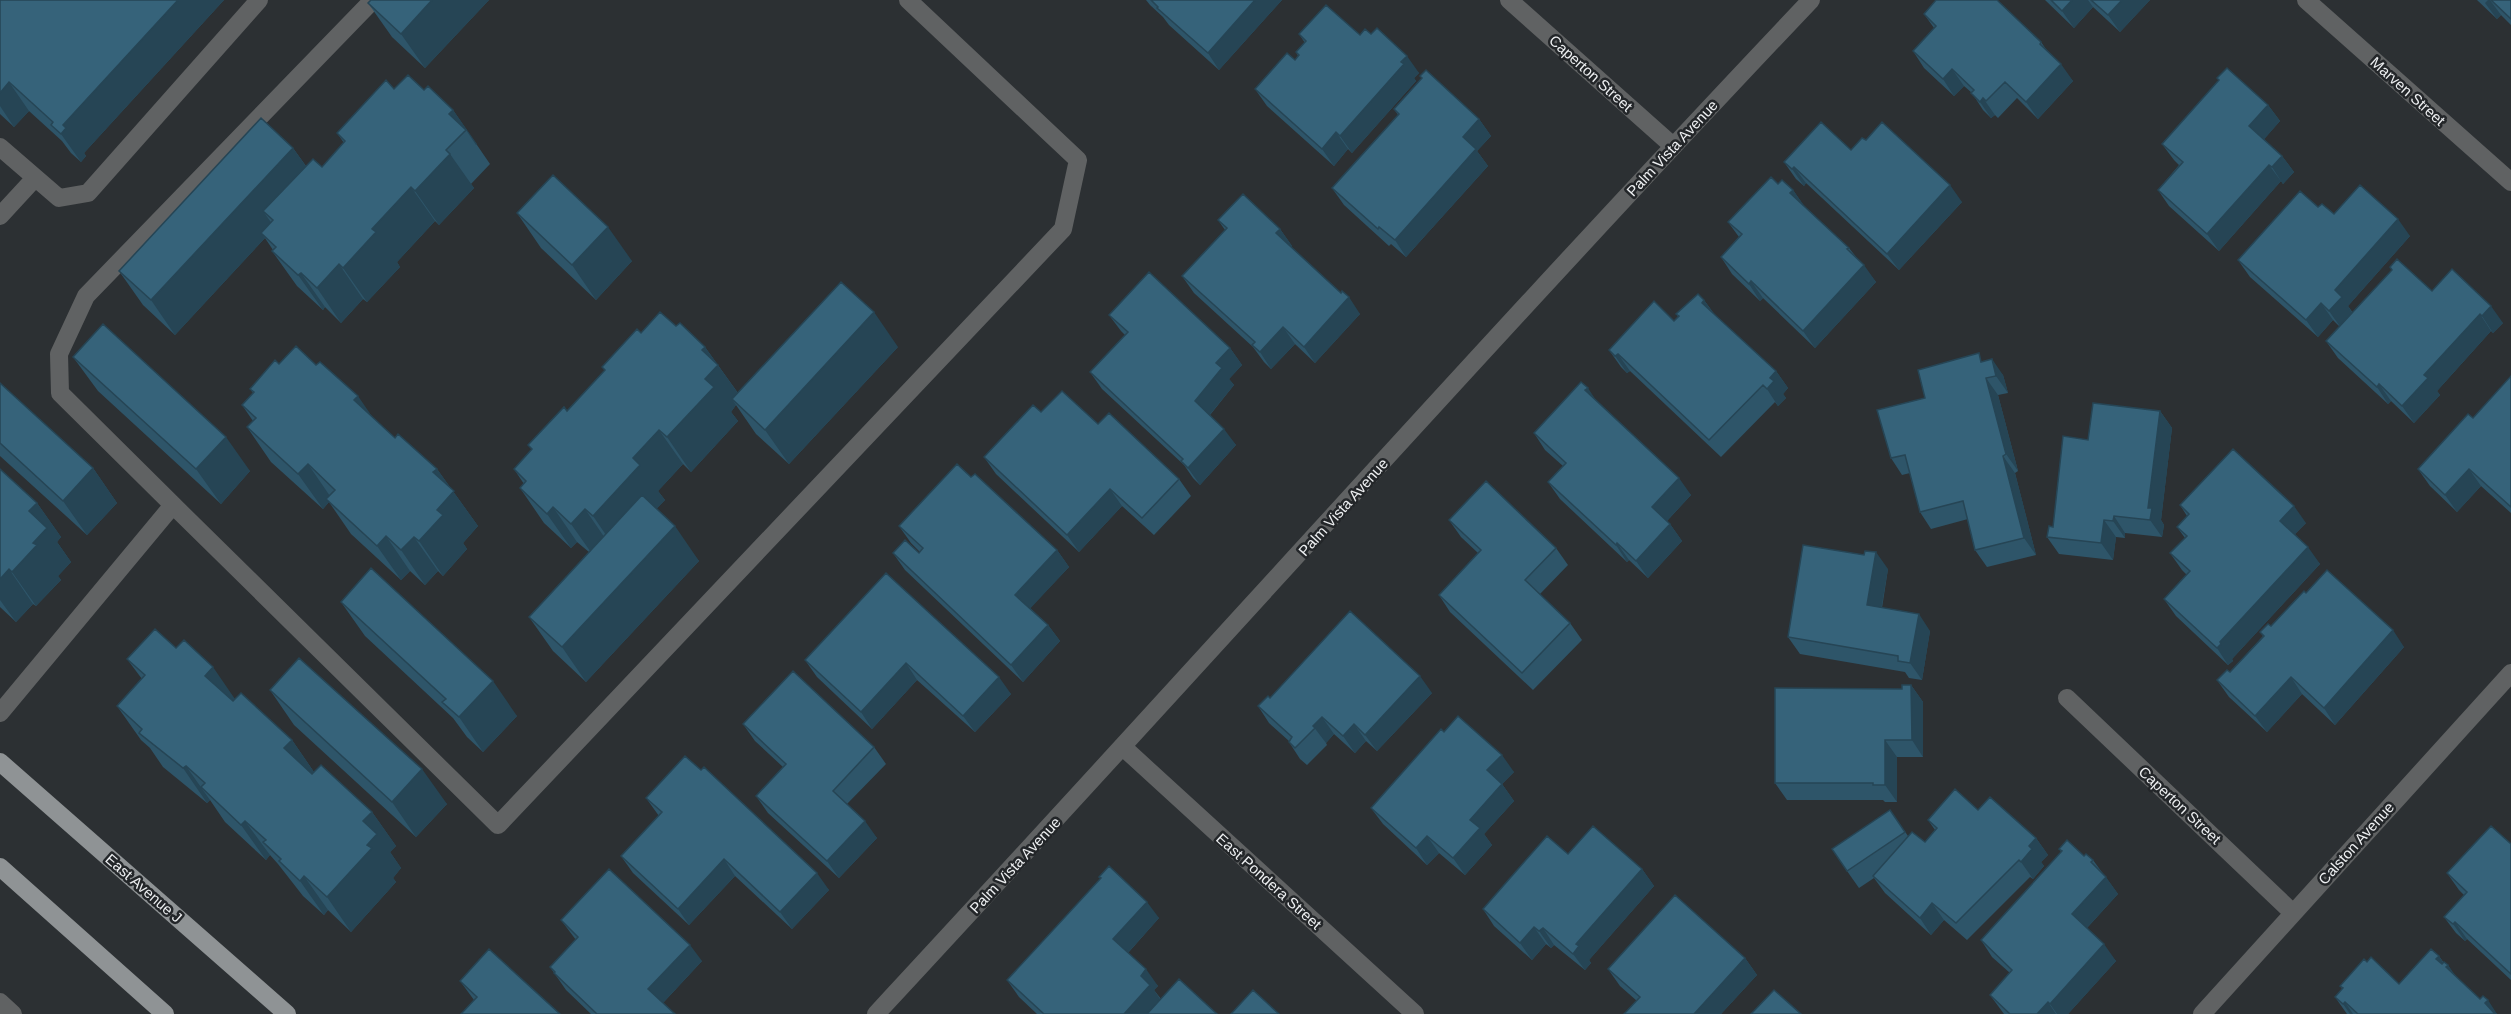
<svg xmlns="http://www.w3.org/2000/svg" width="2511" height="1014" viewBox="0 0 2511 1014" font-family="Arial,sans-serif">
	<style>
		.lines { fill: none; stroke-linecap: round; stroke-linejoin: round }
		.minor { stroke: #606263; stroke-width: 18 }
		.major { stroke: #8f9395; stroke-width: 18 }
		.wall { fill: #2e5569 }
		.shaded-wall { fill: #264555 }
		.building { fill: #36637a; stroke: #264555; stroke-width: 1.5 }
		.labels { text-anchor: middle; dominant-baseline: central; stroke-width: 5; stroke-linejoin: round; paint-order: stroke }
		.street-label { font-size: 15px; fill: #edeff1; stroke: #232629 }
	</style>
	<rect width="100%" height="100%" fill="#2c3033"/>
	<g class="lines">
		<path class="minor" d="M1509,0l164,146
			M2306,0l205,182
			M0,147l59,51 29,-5 171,-193
			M0,216l35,-38
			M173,505l-113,-112 -1,-39 27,-58 287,-296
			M2067,698l226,215
			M0,713l173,-208 325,320 565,-596 15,-69 -170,-160
			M1124,748l291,266
			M0,1002l13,12
			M876,1014c313,-337 619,-681 935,-1014
			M2202,1014l309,-341"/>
		<path class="major" d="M0,762l287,252
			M0,867l165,147"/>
	</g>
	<path class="wall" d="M0,0h224l-140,153 2,3 -5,6 -10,-9 -9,-12 -33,-30 -15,16 -14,-13z
		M489,0l-64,68 -33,-31 -24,-34z
		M1146,0h136l-63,70 -50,-45 -6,-8 -13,-12z
		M2045,0h105l-30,32 -27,-25 -19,21z
		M2477,0h34v25l-10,-10 -4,4z
		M1924,14l117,28 7,10 25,29 -35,38 -21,-21 -19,20 -3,-3 -4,3 -8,-8 -11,-17 -8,-7 -10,10 -30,-28 -11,-17 21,-23z
		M1299,34l61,1 11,-1 48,39 -5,5 2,3 -64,72 -4,-4 -14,17 -67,-60 -12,-17 40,-29 3,-4 -2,-4 9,-9z
		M1420,76l59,43 12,17 -14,15 11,15 -82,91 -15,-13 -2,2 -45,-41 -12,-17 66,-73 -4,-6 28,-31z
		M2217,78l51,27 12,16 -16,18 18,17 12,16 -11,12 -2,-3 -62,70 -50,-45 -11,-16 21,-25 -5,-5 -12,-16 57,-63z
		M394,89l30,1 29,20 37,54 -19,20 3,4 -35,37 -4,-4 -38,41 3,5 -33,35 -4,-3 -22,24 -16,-16 -2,3 -26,-24 -25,-35 1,-1 -8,-12 -90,97 -32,-30 -24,-34 174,-123 13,18 16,1 22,-24 -7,-10z
		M1851,150l111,52 -63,68 -93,-87 -2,3 -8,-7 -12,-17z
		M1778,184l15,6 11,16 45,42 27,34 -61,66 -52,-50 -3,3 -28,-27 -11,-17 18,-20 -11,-15z
		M2318,207l16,7 76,22 -62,70 5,7 39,-43 -2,-3 42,24 71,32 -10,10 -2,-2 -54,60 3,4 -26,28 -23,-22 -3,3 -50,-46 -12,-17 14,-14 -7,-7 -15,17 -68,-60 -12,-17z
		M517,213l115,48 -36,39 -55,-52z
		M1218,220l62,9 12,17 -1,1 69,67 -45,49 -20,-19 -24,25 -7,-7 -11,-15 -59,-54 -12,-17 43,-46z
		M1704,300l11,15 61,56 12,17 -5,6 3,4 -8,8 -3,-4 -54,55 -91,-86 -3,2 -6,-6 -12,-17 65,-29 4,-4 -2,-3z
		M1109,315l121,33 12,17 -13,14 5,6 -24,30 26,30 -36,40 -7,-7 -9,-13 -82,-76 -12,-17 35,-37 -4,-4z
		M676,326l29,21 33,46 160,-46 -109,117 -33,-30 -20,-29 -5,7 7,9 -47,51 -8,-8 -25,27 7,9 -9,9 43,52 -113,121 -33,-31 -24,-34 60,-65 -12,-10 -6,6 -27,-25 -24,-35 4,-4 -10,-15 18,-19 -4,-5 39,-34 38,-40 -3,-4 39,-34z
		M73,357l177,114 -29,33 -123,-113z
		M1984,361l19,14 5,18 -10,2 20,76 -3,2 21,82 -49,12 -12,-17 -7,-31 -37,10 -11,-17 -10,-39 -8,2 -11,-17z
		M279,364l93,53 23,21 42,31 41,57 -15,17 4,6 -24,27 -5,-5 -13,14 -15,-14 -9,9 -50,-46 -22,-32 -6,7 -52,-47 -24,-35 6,-6 -11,-16 11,-12 -3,-4z
		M2511,376v137l-30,-27 -24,26 -27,-26 -12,-17 55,-51z
		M0,383l93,85 24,35 -30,32 -87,-79z
		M1597,401l94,94 -24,26 3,3 12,17 -34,37 -19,-18 -2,2 -67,-63 -12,-17 15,-16 -18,-16 -11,-17z
		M2160,411l12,17 -11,92 3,5 -2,12 -37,-4v5l-9,-1 -3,23 -54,-6 -12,-17 6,-10 35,-87z
		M1041,412l57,12 81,55 12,17 -37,39 -32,-29 -43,46 -83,-78 -12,-17z
		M0,469l37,34 24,34 -4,5 14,20 -13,14 3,4 -25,26 -3,-2 -17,18 -16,-15z
		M971,477l86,73 12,17 -39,41 18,17 12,16 -37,41 -118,-112 -12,-17h26l1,-1 -9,-9 -12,-17z
		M2180,505l126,18 -11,11 25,30 -88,95 1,2 -5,4 -52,-49 -12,-17 23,-24 -5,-5 -12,-17 15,-15 -8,-11 10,-11z
		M1449,520l107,28 12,17 -28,29 30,29 12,17 -49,50 -83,-78 -11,-17 39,-42 -17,-16z
		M1888,569l-6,39 48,23 -8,49 -13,-2 -4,-6 -105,-18 -12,-17z
		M886,573l125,121 -36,38 -58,-52 -45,49 -55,-52 -12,-17z
		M2306,593l98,54 -69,78 -33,-31 -35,38 -38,-35 -12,-17 13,-8 33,-36 -3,-4 11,-6z
		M341,602l176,114 -34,36 -16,-15 -14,-19 -88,-82z
		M127,659l108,40 57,41 22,32 58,40 24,34 -6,6 11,16 -8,10 3,4 -45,50 -23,-22 -4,5 -21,-19 -25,-32 -8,-9 -4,5 -41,-38 -15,-22 -3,3 -44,-36 -13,-19 -9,-8 -24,-34 25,-27z
		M1911,685l12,17v55h-26v45h-12l-2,-2h-96l-12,-17 127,-94z
		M270,690l177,114 -31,33 -122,-112z
		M1432,693l-55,58 -11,-10 -11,12 -21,-19 -8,9 1,2 -20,20 -7,-6 -11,-17v-1l-20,-18 -11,-17 12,-8z
		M743,724l131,23 12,17 -39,40 30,34 -38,40 -71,-65 -12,-17 27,-29 -28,-26z
		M1444,732l70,40 -12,12 12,17 -30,33 8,11 -27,30 -26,-22 -12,12 -44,-41 -12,-16z
		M701,770l128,120 -37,39 -57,-53 -46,49 -56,-52 -12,-17 38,-40 -13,-18z
		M1890,810l18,26 17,6 10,-12 -7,-10 50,-10 58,28 12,17 -7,7 3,4 -11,13 -3,-2 -63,63 -23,-20 -13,15 -46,-42 -11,-15 -15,10 -12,-17z
		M2511,844v136l-44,-41 -2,2 -9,-8 -12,-16 20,-22 -5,-5 -12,-17z
		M2059,849l34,11 25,34 -31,34 29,33 -48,53h-64l-14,-19 20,-22 -18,-16 -11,-17 80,-88z
		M1568,854l74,15 12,17 -65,74 2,3 -6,7 -31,-25 -3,3 -5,-4 -14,16 -38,-34 -11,-17z
		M1099,877l60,41 -31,35 30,33 -4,4 7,9 56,15h-180l-18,-17 -12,-17 93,-101z
		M561,920l141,41 -39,42 12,11h-84l-25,-24 -16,-23 26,-27z
		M2439,956l5,7 4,2 6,10 43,39h-150l-12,-17 7,-8 -2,-3 59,-2z
		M1745,958l12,17 -36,39h-97l13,-13 -17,-15 -12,-17z
		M460,981l100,33 -86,-14z"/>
	<path class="shaded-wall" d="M178,0h46l-140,153 2,3 -5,6 -20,-28 2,-9z
		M432,0h57l-64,68 -24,-34z
		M1255,0h27l-63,70 -11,-17z
		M2072,0h16l5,7 -19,21 -12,-17z
		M2122,0h28l-30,32 -12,-17z
		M2488,0h2l11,15 -4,4 -12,-16z
		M1407,56l12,17 -5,5 2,3 -64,72 -12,-17z
		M2061,64l12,17 -35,38 -12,-17z
		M1952,69l12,17 -10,10 -11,-17z
		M9,82l20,29 -15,16 -14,-21v-13z
		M1983,98l12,17 -4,3 -11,-16z
		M2268,105l12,16 -19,22 -12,-17z
		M453,110l24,34 -1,1 -10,-15 -17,-16z
		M1479,119l12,17 -14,15 11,15 -82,91 -11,-17 68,-103z
		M1336,132l12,17 -14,17 -12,-17z
		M293,148l24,34 -44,38 -10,-9 12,17 -14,5 4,5 -90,97 -24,-35z
		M450,154l24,34 -35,37 -24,-34z
		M2282,156l12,16 -11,12 -11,-17z
		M2269,165l12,16 -62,70 -12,-17z
		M1794,167l12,16 -2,3 -12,-17z
		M1950,185l12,17 -63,68 -12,-16z
		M411,187l24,34 -38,41 3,5 -33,35 -24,-34 29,-39z
		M1793,190l12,17 -15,-14z
		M2398,219l12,17 -62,70 5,8 -12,14 -12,-17 6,-21z
		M608,227l24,34 -36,39 -24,-35z
		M1280,229l12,17 -4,4 -12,-17z
		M339,264l24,35 -22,24 -24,-35z
		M1864,265l12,17 -61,66 -12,-17z
		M301,273l24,34 -2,3 -25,-35z
		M1751,281l12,17 -3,3 -11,-17z
		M1349,297l11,17 -45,49 -11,-16z
		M1704,300l12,17 -14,-14z
		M2321,303l12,17 -15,17 -12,-17z
		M2491,306l12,17 -10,10 -11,-17z
		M874,312l24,35 -109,117 -24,-34z
		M2480,314l11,17 -54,60 3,4 -26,28 -12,-17 22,-31z
		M1283,327l12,17 -24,25 -11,-17z
		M705,347l37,52h-10l4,6 -5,7 7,9 -47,51 -24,-35 38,-58 -3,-29z
		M1230,348l12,17 -13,14 5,6 -27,33 -12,-17 21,-38z
		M1618,354l12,17 -3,2 -12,-17z
		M1992,359l11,16 5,18 -12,-17z
		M1776,371l12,17 -5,6 3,4 -8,8 -11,-17 3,-11z
		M1986,378l12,17 20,76 -12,-17z
		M2379,384l12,17 -3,3 -11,-17z
		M1588,388l11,17 -14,-15z
		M358,396l24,35 -28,-31z
		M2160,411l12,17 -11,92 3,5 -2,12 -12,-17 -2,-12z
		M1224,429l12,16 -36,40 -12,-17z
		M659,430l24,34 -25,27 7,9 -48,51 -24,-35 40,-58z
		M226,437l24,34 -29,33 -25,-35z
		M2003,456l12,17 21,82 -12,-17z
		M308,464l24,35h-6l3,3 -6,7 -25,-35z
		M93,468l24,35 -30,32 -24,-34z
		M437,469l41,57 -15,17 4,6 -24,27 -24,-35 14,-69z
		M2469,469l12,17 -24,26 -12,-17z
		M1679,478l12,17 -27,29 -12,-17z
		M1110,489l12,17 -43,46 -12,-17z
		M37,503l24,34 -4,5 14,20 -13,14 3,4 -25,26 -24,-34 21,-29 -4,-32z
		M2294,506l12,17 -14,14 -12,-16z
		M553,507l24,35 -6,6 -24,-34z
		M585,509l24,35 -14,14 -24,-34z
		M2114,516l11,17v5l-12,-17z
		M2104,520l12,17 -3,23 -12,-17z
		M1670,524l12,17 -34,37 -12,-17z
		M675,526l24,35 -113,121 -24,-35z
		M386,536l24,35 -9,9 -24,-34z
		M414,537l24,34 -13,14 -24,-35z
		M1617,543l12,17 -2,2 -11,-17z
		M2308,547l12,17 -88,95 1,2 -5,4 -11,-17 3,-6z
		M1057,550l12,17 -42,45 -12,-17z
		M1876,552l12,17 -9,53 -12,-17z
		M9,569l24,35 -17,18 -16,-22v-21z
		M1919,614l11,17 -8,49 -12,-17z
		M1048,625l12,16 -37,41 -12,-17z
		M2393,630l11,17 -69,78 -11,-17z
		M906,663l11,17 -45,49 -11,-17z
		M213,667l24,35 -8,8 -24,-34z
		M1420,676l12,17 -55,58 -12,-16z
		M999,677l12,17 -36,38 -12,-16z
		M2291,677l11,17 -35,38 -12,-16z
		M493,681l24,35 -34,36 -24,-35z
		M1911,685l12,17v55l-11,-17z
		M1322,717l12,17 -8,9 -13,-17z
		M1354,724l12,17 -11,12 -12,-17z
		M292,740l24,35 -7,8 -25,-35z
		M1885,740l12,17v45l-12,-17z
		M1502,755l12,17 -12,12 12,17 -30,33 8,11 -27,30 -12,-17 17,-38 17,-50z
		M186,766l24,34 -3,3 -24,-35z
		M422,769l25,35 -31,33 -24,-35z
		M372,812l24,34 -6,6 11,16 -8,10 3,4 -45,50 -24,-35 40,-52 -4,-24z
		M245,821l25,34 -4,5 -25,-35z
		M865,821l12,17 -38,40 -12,-17z
		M1427,836l12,17 -12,12 -11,-17z
		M2036,838l12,17 -7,7 3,4 -11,13 -12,-17 8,-16z
		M724,859l11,17 -46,49 -11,-16z
		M1642,869l12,17 -65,74 2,3 -6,7 -12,-16 3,-10z
		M817,873l12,17 -37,39 -12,-17z
		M304,876l24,34 -4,5 -24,-34z
		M2106,877l12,17 -34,37 -12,-17z
		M1147,902l12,16 -34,38 -12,-17z
		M1932,903l12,17 -13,15 -11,-17z
		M2455,922l12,17 -2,2 -12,-17z
		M1534,927l12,17 -14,16 -12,-17z
		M1543,928l11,17 -3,3 -12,-17z
		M2104,944l12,17 -48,53h-11l-7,-10z
		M690,945l12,16 -42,45 -12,-17z
		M2439,956l7,11 2,-2 12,17 -24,-23z
		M1745,958l12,17 -36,39h-27z
		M1146,969l12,17 -4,4 8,12 -11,12h-27l17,-38z
		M2488,1000l9,14h-5l-7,-11z
		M2048,1002l8,12h-19z
		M2345,1002l8,12h-3l-7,-10z"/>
	<path class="building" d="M0,0h178l-115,125 3,3 -5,6 -10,-9 2,-3 -44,-40 -9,11z
		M371,0h61l-31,34 -33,-31z
		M1151,0h104l-47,53 -51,-45 1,-1z
		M1936,0h61l44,42 -1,2 21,20 -35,38 -21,-20 -19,19 -3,-3 -3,4 -9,-9 3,-3 -22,-21 -9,10 -30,-28 23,-25 -12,-12z
		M2051,0h21l-10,11z
		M2091,0h31l-14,15z
		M2491,0h20v19z
		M1326,5l34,30 5,-6 6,5 6,-6 30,28 -6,6 3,2 -64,72 -4,-4 -14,17 -67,-60 32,-36 8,7 4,-5 -3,-3 10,-11 -7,-7z
		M2227,68l41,37 -19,21 33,30 -10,11 -3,-2 -62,69 -49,-44 25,-28 -21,-18 57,-64 -2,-2z
		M1426,70l53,49 -16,18 13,12 -81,91 -16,-13 -1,2 -46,-41 67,-74 -5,-5 28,-31 -2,-2z
		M408,75l16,15 4,-4 25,24 -4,4 17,16 -20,20 4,4 -35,37 -4,-4 -39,42 4,3 -33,36 -4,-4 -22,24 -16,-15 -3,2 -26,-24 4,-4 -15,-14 12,-13 -10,-9 50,-52 9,8 23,-26 -8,-8 49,-53 8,9z
		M261,118l32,30 -142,152 -32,-29z
		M1821,122l30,28 11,-12 4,2 16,-18 68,63 -63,69 -93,-87 -2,2 -8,-7z
		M553,175l55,52 -36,38 -55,-52z
		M1771,177l7,7 4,-4 11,10 -3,3 59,55 -2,1 17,16 -61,66 -52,-50 -2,3 -28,-27 21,-23 -14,-12z
		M2360,185l38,34 -63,71 7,7 -13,14 -8,-8 -15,17 -68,-60 62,-69 18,16 4,-3 12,10z
		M1243,194l37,35 -4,4 65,60 1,-2 7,6 -45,50 -21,-20 -23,25 -8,-7 3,-3 -73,-66 45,-48 -9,-8z
		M2397,259l35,32 20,-22 39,37 -9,10 -2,-2 -56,61 4,3 -26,28 -23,-22 -2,3 -51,-46 66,-71 -2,-3z
		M1149,272l81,76 -14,15 6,5 -27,33 29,28 -36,39 -7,-7 2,-2 -93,-87 38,-40 -19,-17z
		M841,282l33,30 -109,118 -33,-31z
		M1698,294l6,6 -2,3 74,68 -6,7 4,3 -7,8 -4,-4 -54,55 -91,-86 -3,2 -6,-6 45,-49 20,20 5,-5 -3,-2z
		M660,312l16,14 4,-3 25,24 -3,3 16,15 -13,14 9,8 -47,50 -8,-7 -26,28 7,7 -47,51 -8,-7 -14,15 -18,-17 -6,7 -27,-26 6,-7 -12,-12 18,-20 -4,-4 36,-38 3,4 38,-41 -3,-3 35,-38 4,4z
		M103,324l123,113 -30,32 -123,-112z
		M296,346l20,19 4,-3 38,34 -4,4 41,38 3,-4 39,35 -4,3 21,19 -17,19 6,5 -24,26 -5,-4 -13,13 -15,-14 -9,10 -51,-47 9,-9 -27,-26 -10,10 -51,-47 9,-9 -14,-13 12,-13 -4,-3 25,-29 4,4z
		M1979,353l2,9 11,-3 4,17 -10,2 20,76 -3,2 21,82 -49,12 -12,-49 -43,11 -15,-57 -14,3 -14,-48 48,-12 -7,-28z
		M2511,376v131l-42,-38 -24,26 -27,-26 50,-55 5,4z
		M1581,382l7,6 -3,2 94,88 -27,29 18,17 -34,37 -19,-18 -1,2 -68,-63 18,-19 -32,-30z
		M0,383l93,85 -30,33 -63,-58z
		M1062,391l36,33 11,-11 70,66 -37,39 -32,-29 -43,46 -83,-78 49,-52 8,7z
		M2093,403l67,8 -12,97h4l-2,12 -36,-4 -1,5 -9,-1 -3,23 -54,-6 2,-11 4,1 10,-91 25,4z
		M2233,449l61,57 -14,15 28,26 -88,95 1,2 -4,4 -53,-49 26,-28 -20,-18 17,-17 -10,-9 12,-13 -9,-9z
		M957,464l14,13 4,-3 82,76 -42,45 33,30 -37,40 -118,-112 12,-13 14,13 4,-5 -24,-22z
		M0,469l37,34 -8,8 18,17 -14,15 4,2 -25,27 -3,-3 -9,10z
		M1486,481l70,67 -31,32 45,43 -48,50 -83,-78 42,-45 -32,-30z
		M642,495l33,31 -113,121 -33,-30z
		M1803,545l61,10 1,-4 11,1 -9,53 52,9 -9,49 -12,-2v-5l-110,-19z
		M371,568l122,113 -34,36 -17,-15 4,-3 -105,-97z
		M2327,570l66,60 -69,78 -33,-31 -36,39 -38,-36 10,-10 3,2 34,-36 -4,-4 8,-8 3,2 33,-35 2,2z
		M886,573l113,104 -36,39 -57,-53 -45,49 -56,-52z
		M1350,611l70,65 -55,59 -11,-11 -11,12 -21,-19 -9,9 2,2 -20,20 -6,-6 3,-5 -34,-31 10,-10 2,2z
		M155,629l21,19 8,-8 29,27 -8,9 28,25 8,-8 51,47 -8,8 28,26 9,-9 51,47 -9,9 14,13 -10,11 5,3 -45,49 -23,-21 -4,5 -21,-20 2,-2 -18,-17 3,-2 -21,-19 -4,4 -40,-38 4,-4 -19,-17 -3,2 -44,-35 3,-4 -25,-23 28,-31 -18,-16z
		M299,658l123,111 -30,33 -122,-112z
		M793,671l81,76 -41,44 32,30 -38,40 -71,-65 30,-32 -43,-40z
		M1902,685h9l1,55h-27v45h-12v-2h-98v-95l127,1z
		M1458,716l44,39 -15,15 15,14 -32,36 10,8 -27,30 -26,-22 -11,12 -45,-40 70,-79 3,3z
		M685,756l16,14 3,-3 113,106 -37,39 -56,-53 -46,50 -57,-53 41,-44 -16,-14z
		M1955,789l23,21 12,-13 46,41 -7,8 3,3 -11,13 -2,-2 -63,63 -24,-20 -12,15 -47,-42 39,-44 13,10 12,-14 -9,-8z
		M1890,810l15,22 -58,39 -15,-22z
		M1593,826l49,43 -66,75 3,2 -6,8 -30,-26 -4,3 -5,-4 -14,16 -37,-34 64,-73 21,18z
		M2491,826l20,18v130l-56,-52 -2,2 -9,-7 23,-25 -20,-19z
		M2067,840l17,16 2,-2 7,6 -2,2 15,15 -34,37 32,30 -54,60 -2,-2 -11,12h-27l-20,-19 22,-25 -31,-30 81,-89 -3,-2z
		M1109,866l38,36 -34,37 33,30 -5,7 9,9 -26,29h-80l-37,-34 94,-102 -2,-1z
		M609,869l81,76 -42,44 27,25h-78l-43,-41 1,-1 -5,-5 28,-30 -17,-17z
		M1675,895l70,63 -51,56h-70l16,-17 -32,-28z
		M489,949l71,65h-99l16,-17 -17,-16z
		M2431,949l8,7 -3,3 6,5 2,-2 4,3 -2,2 34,32 3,-3 5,4 -3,3 10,11h-137l-13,-12 -2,2 -8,-7 8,-9 -3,-2 24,-27 3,3 4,-5 28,27z
		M1179,979l38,35h-70z
		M1253,990l26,24h-48z
		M1774,990l27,24h-50z"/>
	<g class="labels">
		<g class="street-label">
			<text transform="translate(1591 73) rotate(42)">Caperton Street</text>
			<text transform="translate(2408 91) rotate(42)">Marven Street</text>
			<text transform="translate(1672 148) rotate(-47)">Palm Vista Avenue</text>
			<text transform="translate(1343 507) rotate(-48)">Palm Vista Avenue</text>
			<text transform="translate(2180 805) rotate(43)">Caperton Street</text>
			<text transform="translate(2356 843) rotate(-48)">Calston Avenue</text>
			<text transform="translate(1015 865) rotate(-47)">Palm Vista Avenue</text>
			<text transform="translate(1269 881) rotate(42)">East Pondera Street</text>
			<text transform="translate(144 888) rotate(41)">East Avenue J</text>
		</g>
	</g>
</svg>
